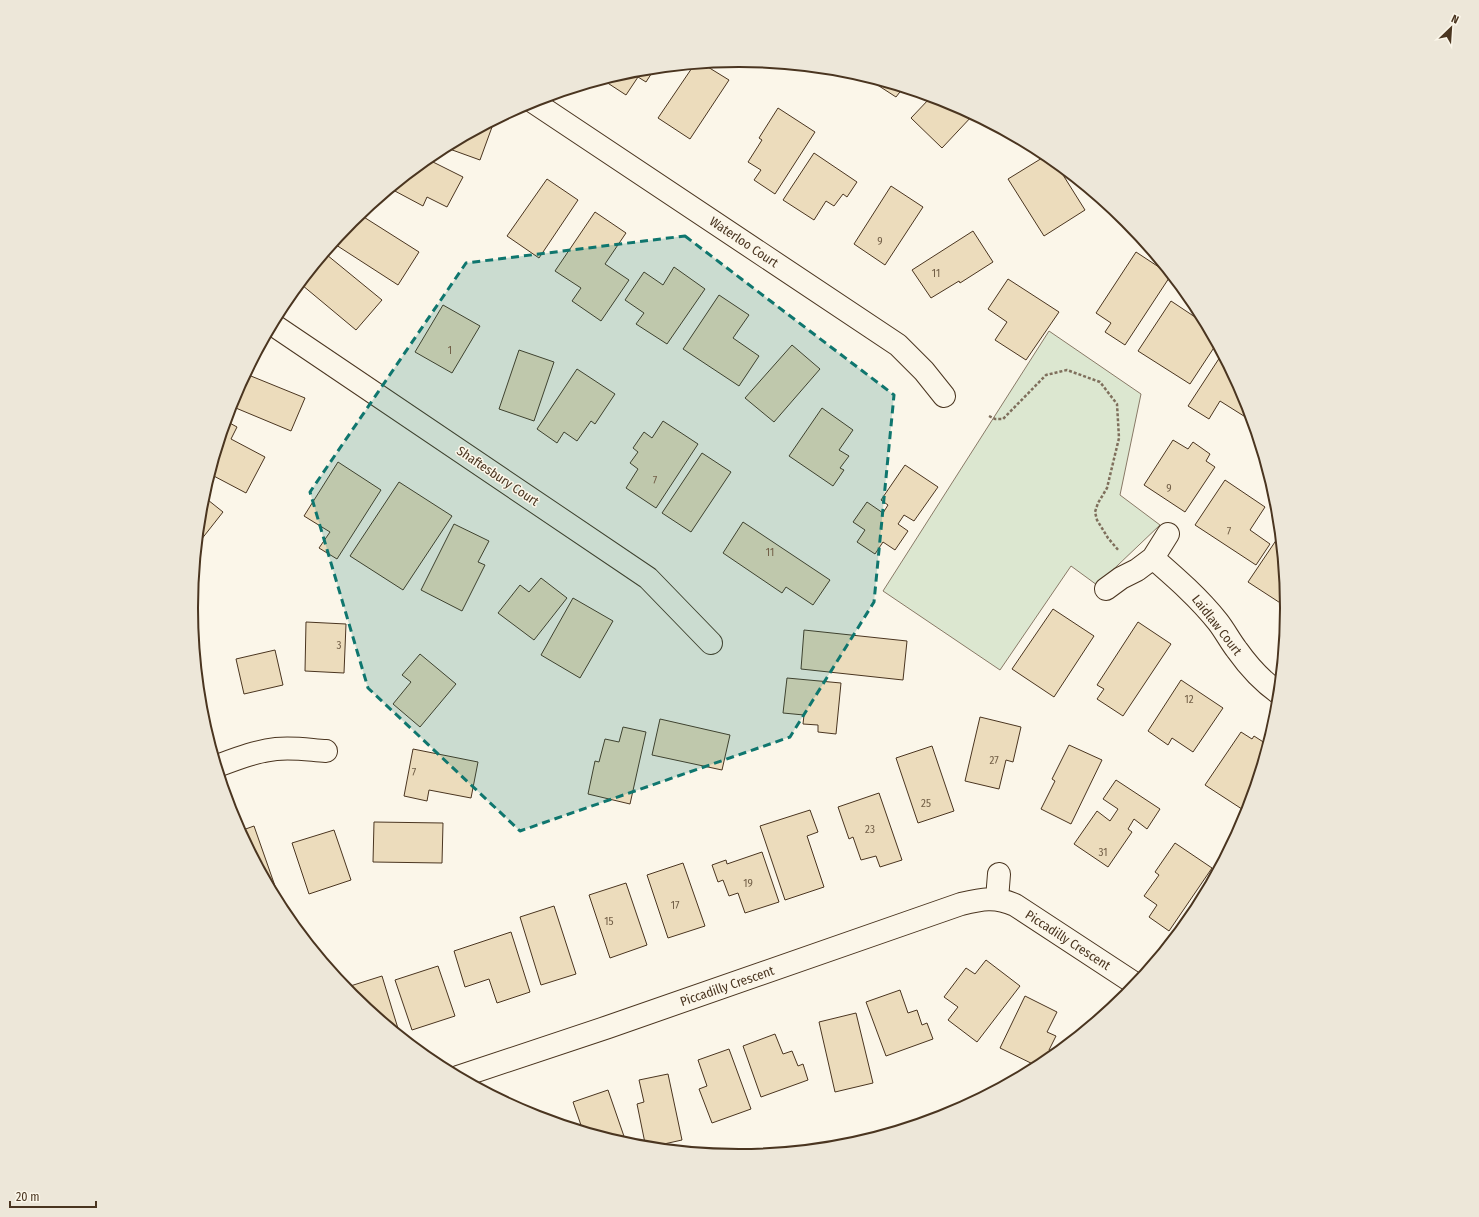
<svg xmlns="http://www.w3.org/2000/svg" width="1479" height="1217" viewBox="0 0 1479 1217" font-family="'Fira Sans Condensed',sans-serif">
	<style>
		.green { fill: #dce7d0; stroke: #887966 }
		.building { fill: #ecdcbc; stroke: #4a3520 }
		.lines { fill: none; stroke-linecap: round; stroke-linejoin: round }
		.minor-casing { stroke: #4a3520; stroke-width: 24 }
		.path { stroke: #7f6f5c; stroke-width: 2.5; stroke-dasharray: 3 2; stroke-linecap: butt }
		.minor { stroke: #fbf6e9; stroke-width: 22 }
		.marked { fill: #0f766e; fill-opacity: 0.2; stroke: #0f766e; stroke-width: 3; stroke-dasharray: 8 5; stroke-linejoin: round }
		.labels { text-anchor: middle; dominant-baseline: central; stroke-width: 3; stroke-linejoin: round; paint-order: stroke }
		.number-label { font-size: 11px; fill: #725f47 }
		.street-label { font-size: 13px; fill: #4a3520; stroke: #fbf6e9 }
		.rim { fill: none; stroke: #4a3520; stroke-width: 2 }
	</style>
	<rect width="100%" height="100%" fill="#fbf6e9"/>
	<path class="green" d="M1049,331l92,63 -21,101 40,30 -63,60 -26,-19 -71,104 -117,-79z"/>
	<path class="building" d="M703,64l26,16 -39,59 -32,-21 36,-53z
		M655,68l-9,14 -8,-5 -12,18 -23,-15 30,-10z
		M862,75l41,13 -7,9z
		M930,98l7,6 4,-5 9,3 23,13 -31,33 -31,-30z
		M778,108l37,24 -40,62 -21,-14 7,-10 -13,-8 14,-22 -3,-2z
		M487,125l5,2 -12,33 -36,-13z
		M814,153l43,29 -10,15 -4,-3 -9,12 -8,-5 -12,19 -31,-20z
		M1047,155l6,4 32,51 -41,26 -36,-57z
		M427,159l36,18 -16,30 -20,-10 -4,9 -30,-16 4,-6z
		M547,179l31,21 -39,58 -32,-22z
		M891,186l32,21 -38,58 -31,-21z
		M595,212l31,21 -21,31 24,16 -28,41 -29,-20 9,-13 -26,-17z
		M359,214l60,38 -21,33 -65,-42 19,-23z
		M973,231l20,31 -33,21 -1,-2 -28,17 -19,-28z
		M1136,252l35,23 -46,70 -20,-13 6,-9 -15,-10z
		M327,255l55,45 -26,30 -54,-45z
		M674,267l31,22 -38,55 -31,-20 8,-11 -19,-13 19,-28 19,13z
		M1008,279l51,33 -33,48 -31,-20 12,-18 -19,-13z
		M719,295l30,20 -16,23 26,18 -20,30 -56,-37z
		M1171,301l36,24 10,18 -27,41 -52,-33z
		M443,305l37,21 -28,47 -37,-21z
		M792,345l28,24 -46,53 -29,-24z
		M519,350l35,12 -20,59 -35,-12z
		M1222,354l24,45 5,14 -4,5 -27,-17 -11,18 -21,-13z
		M577,369l38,25 -20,30 -4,-3 -14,20 -13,-9 -7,11 -20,-14z
		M246,374l59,24 -14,33 -60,-25 2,-8z
		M822,408l31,22 -14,20 10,6 -9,12 4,2 -11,16 -44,-30z
		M226,421l11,6 -6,12 34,18 -19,36 -36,-19z
		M663,421l35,23 -42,64 -30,-20 12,-19 -8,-6 8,-11 -5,-4 11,-16 8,6z
		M1173,440l15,9 5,-7 17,12 -4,7 9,6 -30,45 -41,-27z
		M702,453l29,19 -40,60 -29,-19z
		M338,462l43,28 -44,69 -18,-11 11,-16 -26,-16z
		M905,465l33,22 -24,34 -10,-6 -6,9 10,7 -13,19 -12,-8 -8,12 -18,-12 8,-12 -12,-8 14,-20 16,11 5,-8 -7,-5z
		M1225,480l40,27 -15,23 20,14 -14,21 -61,-40z
		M399,482l53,34 -49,74 -53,-34z
		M203,496l20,16 -26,33 5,-44z
		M743,522l87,58 -17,25 -27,-18 -4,6 -59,-40z
		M454,524l35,17 -11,21 7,3 -23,46 -41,-21z
		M1281,533l7,75 -40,-26z
		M541,578l26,20 -33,42 -36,-27 22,-28 9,7z
		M573,598l40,23 -33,57 -39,-23z
		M1053,609l41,27 -40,61 -42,-28z
		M306,622l40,2 -2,49 -39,-2z
		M1138,622l33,22 -48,72 -26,-17 7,-10 -7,-4z
		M804,630l103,11 -4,39 -102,-11z
		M275,650l8,35 -39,9 -8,-35z
		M420,654l36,30 -36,43 -27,-23 18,-22 -9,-7z
		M787,678l54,5 -5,51 -18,-2v-7l-15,-1 1,-9 -21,-2z
		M1181,680l42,28 -30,44 -21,-14 -4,7 -20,-14z
		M980,717l41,10 -8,35 -7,-2 -7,29 -34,-8z
		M660,719l70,16 -8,35 -70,-15z
		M623,727l23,5 -16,72 -42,-10 7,-33 4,1 6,-23 14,3z
		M1241,732l11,7 2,-3 14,9 -2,3 1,1 -19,64 -43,-28z
		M1069,745l33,15 -31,64 -30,-15 14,-28 -3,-2z
		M932,746l22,65 -36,12 -22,-65z
		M413,749l65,13 -7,36 -42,-8 -2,11 -23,-5z
		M1116,780l44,29 -13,20 -13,-10 -6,10 4,3 -24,35 -34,-23 23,-33 13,10 8,-12 -15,-10z
		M879,793l23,67 -22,7 -4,-11 -15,4 -8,-23 -4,2 -11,-32z
		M810,810l8,22 -11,4 17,51 -39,13 -25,-74z
		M374,822l69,1 -1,40 -69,-1z
		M254,826l21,60 -5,2 -30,-57z
		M334,830l17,50 -42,14 -17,-51z
		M1175,843l37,25 -43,63 -20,-14 8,-12 -13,-9 15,-21 -4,-3z
		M762,852l17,50 -34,11 -7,-20 -9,3 -6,-16 -5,2 -6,-17 14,-5 1,4z
		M683,863l22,63 -37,12 -21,-63z
		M1220,863l2,1 -27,49 -11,15 -3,-2z
		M626,883l21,62 -37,13 -21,-63z
		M554,906l22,68 -35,11 -21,-68z
		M511,932l19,60 -33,11 -8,-24 -24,8 -11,-36z
		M986,960l34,26 -43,56 -29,-22 10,-13 -14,-10 22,-29 9,6z
		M438,966l17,50 -43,14 -17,-50z
		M382,976l18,59h-1l-48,-39 -7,-8z
		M900,990l8,23 9,-3 5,15 5,-2 6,16 -47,17 -20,-54z
		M1025,996l32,16 -10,20 9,4 -7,14 6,3 -2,4 -14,10 -39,-19z
		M856,1013l17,70 -38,9 -16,-70z
		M775,1034l8,20 9,-3 6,15 5,-2 5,16 -47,17 -18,-51z
		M729,1049l22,60 -39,14 -13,-34 8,-3 -9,-26z
		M668,1074l14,66 -36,8 -9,-44 7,-2 -5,-22z
		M608,1090l19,55 -44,-14 -10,-29z"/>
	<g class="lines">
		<g class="minor-casing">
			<path id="minor" d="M532,101l366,244 26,26 20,25
				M272,324l376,254 63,65
				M1153,558c23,20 46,40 65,64 7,9 12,19 19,28 12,17 26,32 43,44
				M1106,589l15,-11 16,-8 16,-12 15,-24
				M217,766c19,-7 39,-15 59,-17 17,-2 34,1 50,2
				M997,899l2,-25
				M458,1077l150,-50 353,-123c21,-5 34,-8 54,1l122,80"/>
		</g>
		<path class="path" d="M989,416l6,3h8l43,-44 21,-5 33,12 17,22 2,34 -12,50 -9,15 -3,9 2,8 11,18 11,13"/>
		<use href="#minor" class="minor"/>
	</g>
	<path class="marked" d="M685,236l209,159 -20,207 -84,135 -270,94 -152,-143 -58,-196 156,-229z"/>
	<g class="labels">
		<g class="number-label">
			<text x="880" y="241">9</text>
			<text x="936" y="273">11</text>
			<text x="450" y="350">1</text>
			<text x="655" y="480">7</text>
			<text x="1169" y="488">9</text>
			<text x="1229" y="531">7</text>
			<text x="770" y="552">11</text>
			<text x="339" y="645">3</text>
			<text x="1189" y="699">12</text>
			<text x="994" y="760">27</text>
			<text x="414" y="772">7</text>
			<text x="926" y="803">25</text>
			<text x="870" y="829">23</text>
			<text x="1103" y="852">31</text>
			<text x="748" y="883">19</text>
			<text x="675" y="905">17</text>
			<text x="609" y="921">15</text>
		</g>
		<g class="street-label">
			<text transform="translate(744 242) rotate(34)">Waterloo Court</text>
			<text transform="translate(498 476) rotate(34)">Shaftesbury Court</text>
			<text transform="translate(1217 625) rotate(52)">Laidlaw Court</text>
			<text transform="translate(1068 940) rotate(33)">Piccadilly Crescent</text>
			<text transform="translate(727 986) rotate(-19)">Piccadilly Crescent</text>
		</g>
	</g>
	<path d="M0 0H1479V1217H0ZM198 608a541 541 0 1 1 1082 0a541 541 0 1 1-1082 0Z" fill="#ede7d9" fill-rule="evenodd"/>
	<path class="rim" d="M198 608a541 541 0 1 1 1082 0a541 541 0 1 1-1082 0Z"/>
	<g transform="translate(1451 28) rotate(25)" stroke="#fbf6e9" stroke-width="3" paint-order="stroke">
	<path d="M0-3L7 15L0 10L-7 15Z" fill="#4a3520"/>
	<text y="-6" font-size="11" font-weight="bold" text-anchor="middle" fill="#4a3520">N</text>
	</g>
	<path d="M10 1201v6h86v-6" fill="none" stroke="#4a3520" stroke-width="2"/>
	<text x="16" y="1201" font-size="12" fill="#4a3520" stroke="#fbf6e9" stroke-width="3" paint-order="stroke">20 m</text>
</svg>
